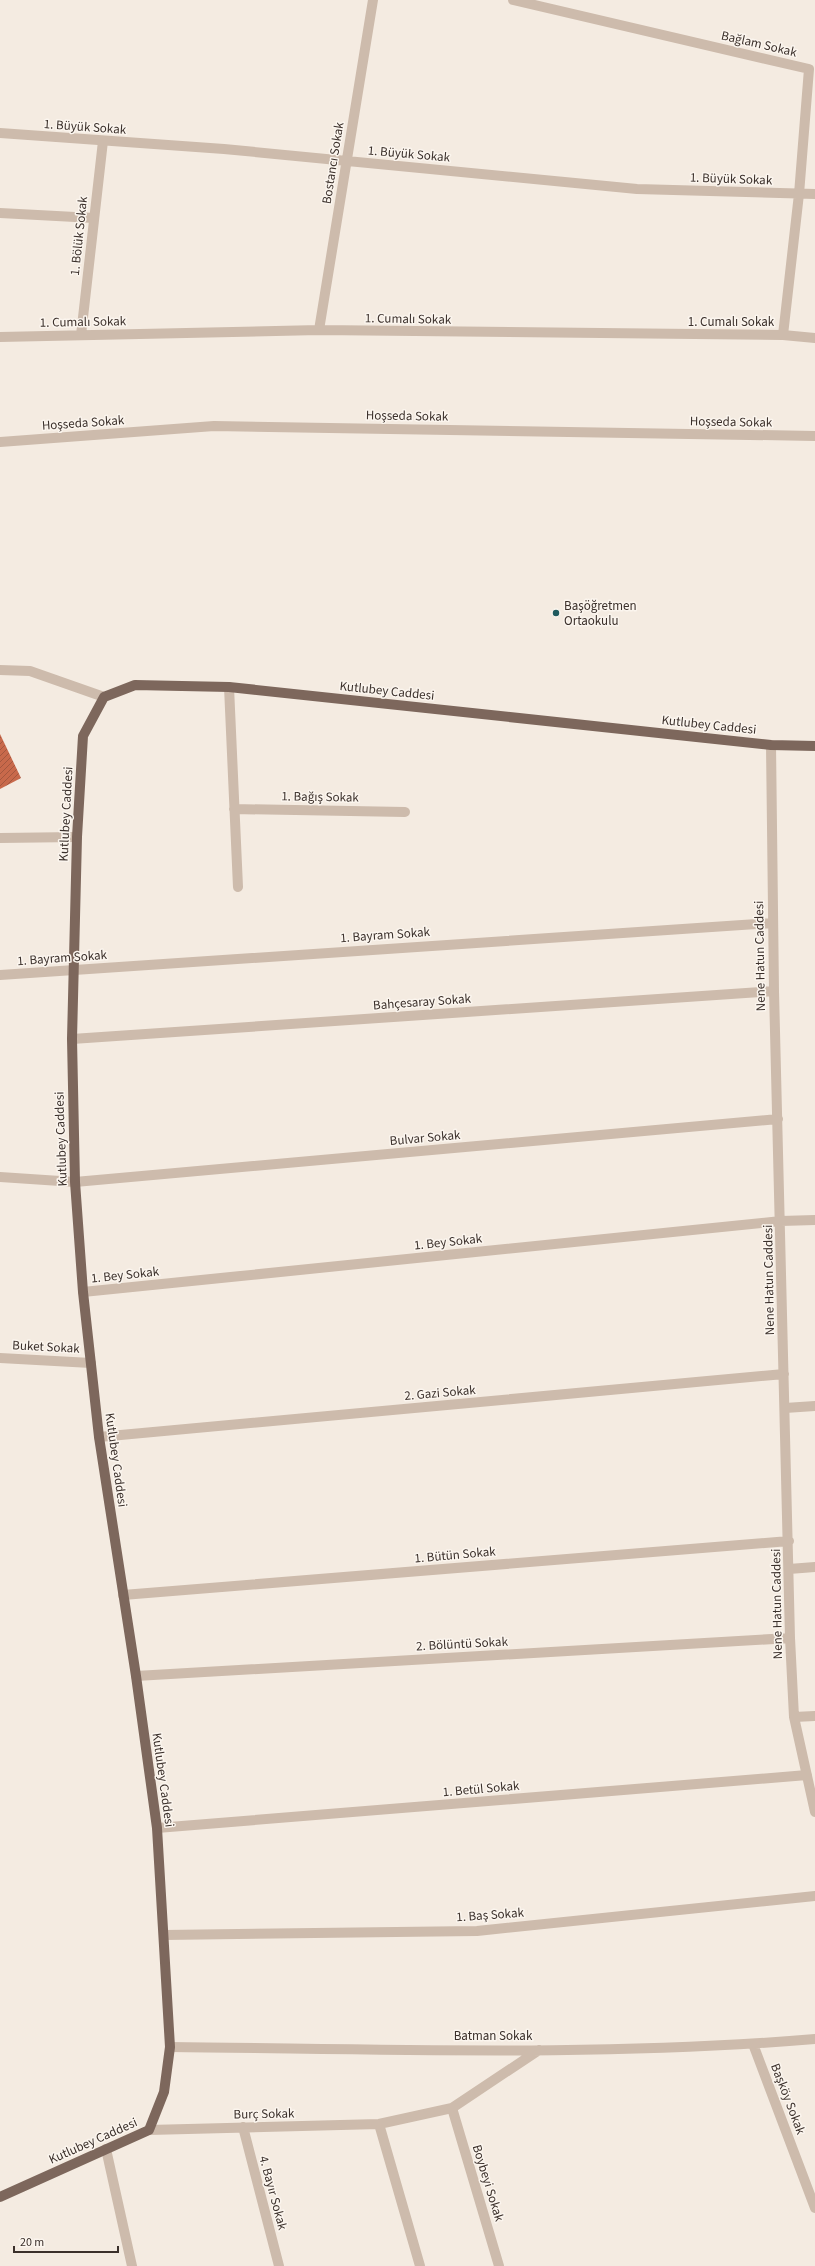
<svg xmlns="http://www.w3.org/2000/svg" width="815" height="2266" viewBox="0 0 815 2266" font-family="'Source Sans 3',sans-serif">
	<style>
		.building { fill: url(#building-hatch) }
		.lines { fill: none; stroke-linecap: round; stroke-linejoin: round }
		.minor { stroke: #cdbbac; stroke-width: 10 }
		.major { stroke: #7d675c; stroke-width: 10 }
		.poi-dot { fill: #1f5a5e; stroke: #fbf5ee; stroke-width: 1.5 }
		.labels { text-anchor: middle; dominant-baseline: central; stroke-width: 3; stroke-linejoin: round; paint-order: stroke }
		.street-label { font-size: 13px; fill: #3b302b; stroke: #fbf5ee }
		.poi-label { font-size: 13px; fill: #3b302b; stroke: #fbf5ee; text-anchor: start }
	</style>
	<defs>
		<pattern id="building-hatch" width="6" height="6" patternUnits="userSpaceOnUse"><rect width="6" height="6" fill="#c8694b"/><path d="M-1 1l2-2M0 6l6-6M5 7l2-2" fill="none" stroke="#a4573f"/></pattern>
	</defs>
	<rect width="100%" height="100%" fill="#f4ebe1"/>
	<path class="building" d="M0,734l21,44 -21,11z"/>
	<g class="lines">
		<path class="minor" d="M513,0l296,69 -10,125 -16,141
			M0,133l224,16 413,40 178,5
			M0,213l94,5
			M319,330l54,-330
			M81,335l22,-194
			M0,337l319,-7 464,5 32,3
			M0,442l214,-16 601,10
			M0,670l30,1 74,26
			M229,687l9,200
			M771,745l3,246 16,647 4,79 21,95
			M234,809l171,3
			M0,838l77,-1
			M0,975l773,-52
			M72,1039l702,-48
			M0,1177l75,5 703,-63
			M83,1292l698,-71 34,-1
			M0,1358l91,5
			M785,1408l30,-2
			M99,1437l685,-63
			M789,1569l26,-2
			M123,1595l666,-54
			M136,1676l654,-38
			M794,1717l21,-1
			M157,1828l650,-53
			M164,1935l313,-4 338,-35
			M753,2044l62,164
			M170,2047c214,2 431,10 645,-8
			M452,2108l47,158
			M379,2124l41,142
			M243,2127l36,139
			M149,2130l230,-6 73,-16 87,-58
			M106,2149l26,117"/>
		<path class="major" d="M0,2197l149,-67 15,-38 6,-45 -13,-219 -21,-152 -37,-239 -16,-145 -8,-110 -3,-143 5,-202 6,-101 21,-39 31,-12 94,2 542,58 44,1"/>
	</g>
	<circle class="poi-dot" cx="556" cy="613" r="4"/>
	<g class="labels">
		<g class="street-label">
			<text transform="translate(759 44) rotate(13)">Bağlam Sokak</text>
			<text transform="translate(85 127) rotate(4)">1. Büyük Sokak</text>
			<text transform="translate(409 154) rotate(5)">1. Büyük Sokak</text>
			<text transform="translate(333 163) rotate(-81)">Bostancı Sokak</text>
			<text transform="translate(731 179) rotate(2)">1. Büyük Sokak</text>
			<text transform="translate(79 236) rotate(-84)">1. Bölük Sokak</text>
			<text transform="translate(408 319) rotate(1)">1. Cumalı Sokak</text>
			<text transform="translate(83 322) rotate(-1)">1. Cumalı Sokak</text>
			<text x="731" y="322">1. Cumalı Sokak</text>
			<text transform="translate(407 416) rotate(1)">Hoşseda Sokak</text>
			<text transform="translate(731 422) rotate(1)">Hoşseda Sokak</text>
			<text transform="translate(83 423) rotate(-4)">Hoşseda Sokak</text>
			<text transform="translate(387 691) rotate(6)">Kutlubey Caddesi</text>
			<text transform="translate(709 725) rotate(6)">Kutlubey Caddesi</text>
			<text transform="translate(320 797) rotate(1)">1. Bağış Sokak</text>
			<text transform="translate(66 814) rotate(-87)">Kutlubey Caddesi</text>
			<text transform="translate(385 935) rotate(-4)">1. Bayram Sokak</text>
			<text transform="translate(760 956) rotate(-91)">Nene Hatun Caddesi</text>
			<text transform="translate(62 958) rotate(-4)">1. Bayram Sokak</text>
			<text transform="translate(422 1002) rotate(-4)">Bahçesaray Sokak</text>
			<text transform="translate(425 1138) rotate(-5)">Bulvar Sokak</text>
			<text transform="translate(61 1139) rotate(-92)">Kutlubey Caddesi</text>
			<text transform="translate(448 1242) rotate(-6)">1. Bey Sokak</text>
			<text transform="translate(125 1275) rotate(-6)">1. Bey Sokak</text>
			<text transform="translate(769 1280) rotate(-91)">Nene Hatun Caddesi</text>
			<text transform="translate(46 1347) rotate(3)">Buket Sokak</text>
			<text transform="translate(440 1393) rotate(-5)">2. Gazi Sokak</text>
			<text transform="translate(116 1460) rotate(82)">Kutlubey Caddesi</text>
			<text transform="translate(455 1555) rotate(-5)">1. Bütün Sokak</text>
			<text transform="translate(777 1604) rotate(-91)">Nene Hatun Caddesi</text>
			<text transform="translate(462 1644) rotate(-3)">2. Bölüntü Sokak</text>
			<text transform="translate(163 1780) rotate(82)">Kutlubey Caddesi</text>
			<text transform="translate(481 1789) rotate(-5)">1. Betül Sokak</text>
			<text transform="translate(490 1915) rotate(-4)">1. Baş Sokak</text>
			<text x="493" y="2036">Batman Sokak</text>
			<text transform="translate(788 2099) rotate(69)">Başköy Sokak</text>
			<text transform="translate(264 2114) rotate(-1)">Burç Sokak</text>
			<text transform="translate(93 2141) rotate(-24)">Kutlubey Caddesi</text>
			<text transform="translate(488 2183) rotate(73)">Boybeyi Sokak</text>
			<text transform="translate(273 2193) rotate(75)">4. Bayır Sokak</text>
		</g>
		<g class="poi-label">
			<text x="564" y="606">Başöğretmen<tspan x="564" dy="15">Ortaokulu</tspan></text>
		</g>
	</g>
	<path d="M14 2246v6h104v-6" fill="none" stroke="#3b302b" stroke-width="2"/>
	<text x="20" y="2246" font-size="12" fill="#3b302b" stroke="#fbf5ee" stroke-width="3" paint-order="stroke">20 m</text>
</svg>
